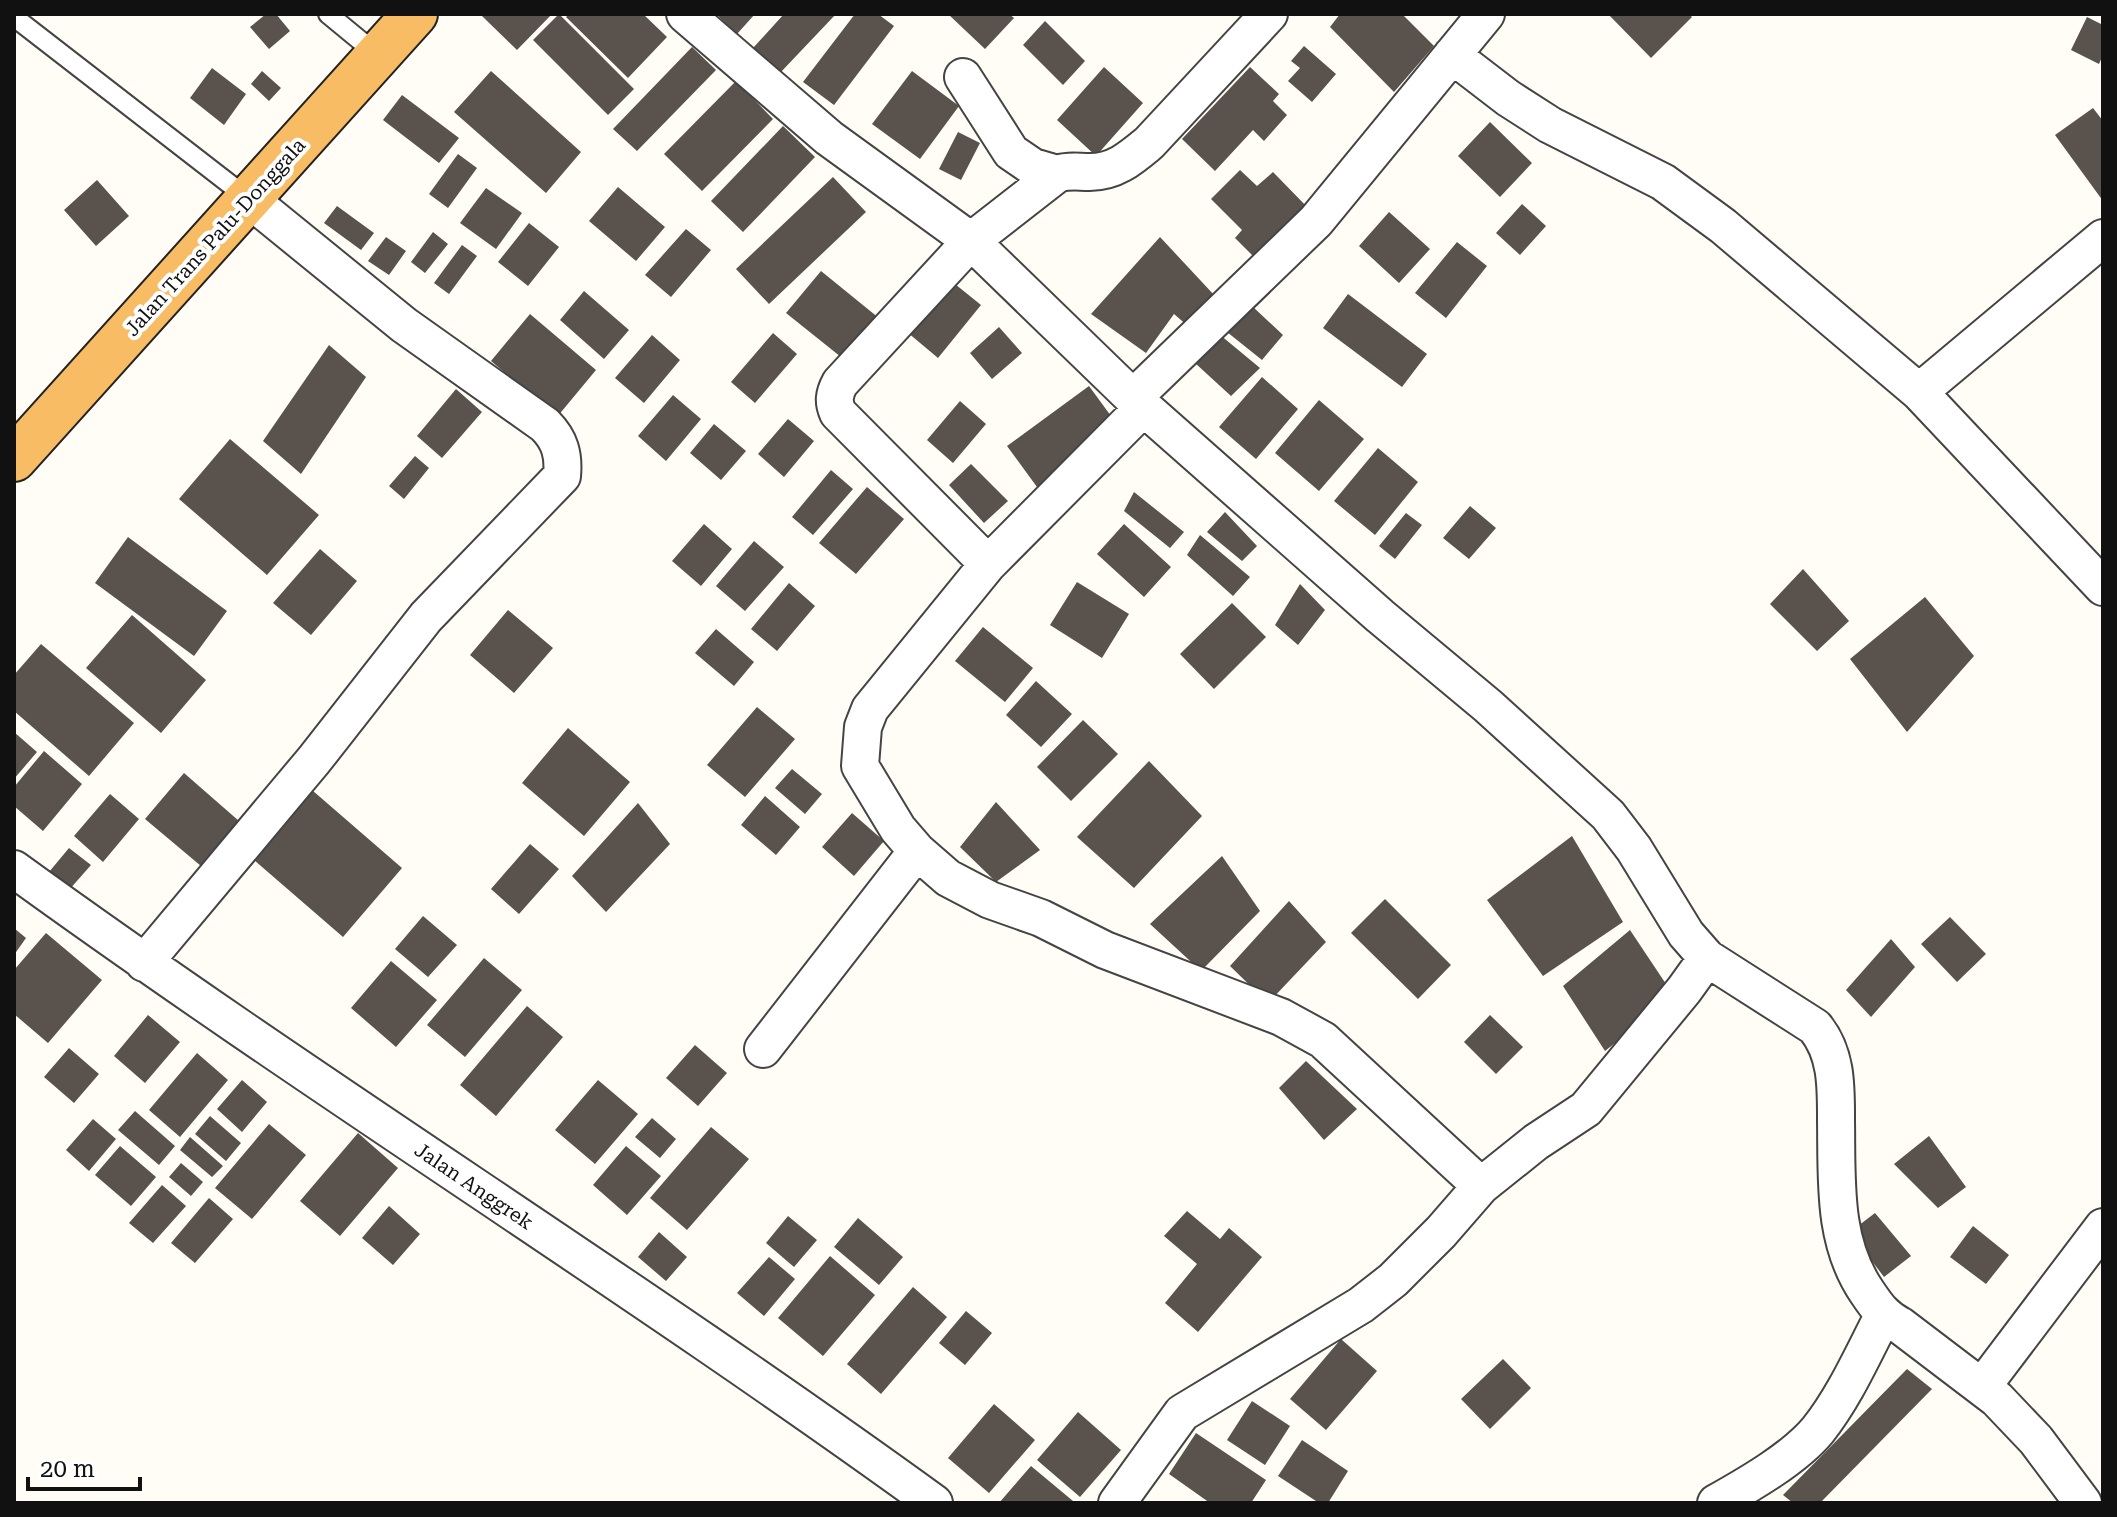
<svg xmlns="http://www.w3.org/2000/svg" width="2117" height="1517" viewBox="0 0 2117 1517" font-family="'Roboto Serif',serif">
	<style>
		.building { fill: #5a524d }
		.lines { fill: none; stroke-linecap: round; stroke-linejoin: round }
		.service-casing { stroke: #444; stroke-width: 22 }
		.minor-casing { stroke: #444; stroke-width: 40 }
		.trunk-casing { stroke: #222; stroke-width: 48 }
		.service { stroke: #fff; stroke-width: 18 }
		.minor { stroke: #fff; stroke-width: 36 }
		.trunk { stroke: #f7bc64; stroke-width: 44 }
		.labels { text-anchor: middle; dominant-baseline: central; stroke-width: 8; stroke-linejoin: round; paint-order: stroke }
		.street-label { font-size: 20px; fill: #111; stroke: #fff }
	</style>
	<rect width="100%" height="100%" fill="#fffdf5"/>
	<path class="building" d="M266,14h10l14,17 -21,18 -19,-22z
		M485,14h67l-35,36 -35,-34z
		M559,14l75,75 -26,26 -75,-75z
		M569,14h74l24,23 -39,41 -62,-61z
		M716,14h39l-18,20z
		M784,14h52l-56,59 -27,-25z
		M855,14h23l16,12 -60,79 -31,-23z
		M948,14h61l5,4 -29,31z
		M1340,14h62l32,32 -40,46 -64,-65z
		M1608,14h81l3,3 -41,41z
		M2087,17l16,8v30l-4,9 -28,-14z
		M1045,21l40,40 -22,24 -40,-40z
		M1304,46l32,28 -24,28 -24,-21 12,-13 -9,-7z
		M692,47l24,23 -79,81 -24,-22z
		M1104,67l39,36 -47,53 -39,-36z
		M1250,67l29,27 -6,7 14,14 -23,26 -11,-11 -38,41 -33,-32z
		M212,68l34,26 -22,31 -34,-27z
		M262,71l19,17 -12,13 -18,-17z
		M491,71l90,81 -35,41 -92,-81z
		M912,71l47,35 -39,53 -48,-35z
		M736,81l37,38 -71,72 -38,-37z
		M402,95l57,43 -20,25 -56,-43z
		M2093,108l10,13v80l-48,-66z
		M1490,122l42,41 -32,34 -42,-41z
		M783,126l32,31 -72,75 -32,-31z
		M958,132l22,11 -19,37 -22,-11z
		M458,154l19,14 -29,40 -19,-14z
		M1240,170l17,16 16,-14 37,38 -52,51 -23,-23 7,-8 -31,-31z
		M833,177l33,35 -97,92 -33,-35z
		M97,180l32,36 -33,30 -32,-36z
		M618,187l47,40 -29,34 -47,-40z
		M486,188l36,25 -26,36 -36,-26z
		M1522,204l24,22 -26,29 -24,-22z
		M337,206l37,27 -13,17 -37,-27z
		M1389,212l41,37 -31,34 -40,-37z
		M529,223l30,24 -31,39 -30,-24z
		M686,229l25,21 -40,47 -26,-22z
		M433,232l15,12 -23,29 -14,-11z
		M386,237l20,14 -17,24 -21,-14z
		M1160,237l55,59 -26,31 -15,-13 -28,39 -55,-39z
		M1457,242l30,24 -41,52 -31,-25z
		M462,245l15,11 -28,38 -15,-11z
		M821,271l64,52 -34,42 -65,-52z
		M950,280l31,25 -43,53 -31,-26z
		M584,291l45,39 -25,29 -44,-39z
		M1348,294l79,60 -25,33 -79,-59z
		M1252,306l31,29 -21,25 -35,-28z
		M530,314l66,56 -39,47 -66,-56z
		M999,327l23,26 -30,26 -22,-26z
		M773,333l24,21 -42,49 -24,-21z
		M1219,334l41,34 -29,28 -36,-33z
		M652,335l28,25 -36,43 -29,-25z
		M329,345l37,32 -65,97 -38,-33z
		M1262,377l36,32 -42,50 -37,-32z
		M1089,386l30,41 -82,60 -30,-41z
		M456,389l26,23 -40,46 -25,-22z
		M673,395l28,24 -35,42 -28,-25z
		M1319,400l45,39 -45,52 -44,-38z
		M960,401l26,23 -33,39 -26,-23z
		M788,419l26,22 -30,36 -26,-23z
		M714,424l32,27 -25,29 -31,-27z
		M230,439l89,76 -52,60 -88,-76z
		M1378,448l40,34 -43,53 -41,-34z
		M415,456l14,12 -25,31 -15,-13z
		M971,464l37,37 -24,22 -35,-38z
		M831,470l22,19 -40,46 -21,-18z
		M867,487l37,32 -48,55 -37,-31z
		M1134,492l50,40 -14,16 -46,-37z
		M1470,506l26,22 -27,31 -26,-21z
		M1225,512l32,34 -15,15 -35,-29z
		M1406,513l16,12 -27,34 -16,-13z
		M704,524l28,25 -31,37 -29,-25z
		M1124,524l47,43 -27,30 -47,-43z
		M1200,535l50,42 -17,19 -46,-41z
		M128,537l99,74 -33,45 -99,-73z
		M754,541l30,26 -39,44 -29,-25z
		M320,549l37,32 -46,54 -38,-32z
		M1803,569l46,52 -32,30 -47,-47z
		M1077,582l52,32 -27,44 -52,-33z
		M789,583l26,23 -38,45 -26,-22z
		M1300,584l25,26 -27,35 -23,-20z
		M1925,597l49,59 -67,76 -57,-73z
		M1232,603l34,34 -52,52 -34,-35z
		M508,610l45,38 -39,45 -44,-38z
		M132,615l74,65 -45,53 -75,-65z
		M983,627l50,41 -28,34 -50,-41z
		M716,629l38,33 -20,24 -39,-33z
		M41,644l93,79 -45,53 -75,-65v-36z
		M1036,681l36,33 -31,33 -35,-32z
		M757,707l38,32 -50,58 -38,-32z
		M1083,720l35,34 -47,47 -34,-34z
		M568,728l62,54 -46,54 -62,-53z
		M14,732l23,20 -23,27z
		M44,751l38,33 -39,47 -29,-25v-19z
		M1149,761l53,55 -68,72 -57,-51z
		M792,769l30,25 -17,20 -30,-26z
		M184,773l55,48 -38,45 -56,-47z
		M305,784l97,84 -59,69 -97,-84z
		M110,794l29,25 -36,43 -29,-26z
		M765,796l35,31 -24,28 -35,-30z
		M996,802l44,48 -44,32 -36,-35z
		M638,803l32,41 -64,68 -34,-36z
		M852,813l32,28 -30,35 -32,-29z
		M1572,836l51,86 -80,54 -56,-76z
		M530,844l29,25 -40,45 -28,-25z
		M69,848l22,17 -22,25 -20,-18z
		M1222,856l38,55 -59,60 -51,-47z
		M1385,899l66,66 -33,34 -67,-66z
		M1289,901l37,41 -58,61 -38,-37z
		M423,916l34,29 -29,32 -33,-28z
		M1950,917l36,37 -29,28 -36,-38z
		M14,928l12,10 -12,17z
		M1630,930l44,66 -69,55 -42,-65z
		M46,933l56,47 -54,63 -34,-29v-44z
		M1891,939l24,28 -44,50 -25,-27z
		M484,958l38,32 -57,67 -38,-32z
		M391,961l46,39 -41,47 -45,-39z
		M527,1006l36,31 -67,79 -36,-31z
		M148,1015l32,27 -35,41 -31,-27z
		M1490,1015l33,32 -27,27 -32,-32z
		M695,1045l32,28 -29,33 -32,-28z
		M69,1048l30,26 -25,29 -30,-26z
		M197,1053l31,27 -48,57 -31,-27z
		M1306,1061l51,48 -33,31 -45,-52z
		M242,1080l25,22 -25,30 -25,-23z
		M598,1080l40,34 -43,50 -40,-34z
		M135,1111l40,35 -16,19 -41,-35z
		M210,1116l31,27 -15,18 -31,-27z
		M652,1118l24,21 -16,19 -25,-21z
		M93,1119l23,20 -27,32 -23,-21z
		M269,1124l37,31 -54,64 -37,-31z
		M711,1127l38,32 -62,71 -37,-32z
		M358,1133l40,35 -58,68 -40,-35z
		M1929,1136l37,51 -28,21 -44,-44z
		M190,1137l33,29 -11,11 -32,-27z
		M120,1146l36,31 -25,29 -36,-31z
		M626,1146l35,30 -34,39 -34,-30z
		M181,1163l22,19 -12,14 -22,-19z
		M162,1185l24,21 -33,37 -24,-20z
		M209,1198l24,21 -38,44 -24,-20z
		M389,1206l31,28 -27,31 -31,-27z
		M1187,1211l33,28 9,-11 33,29 -64,75 -33,-29 32,-39 -33,-28z
		M1875,1213l36,43 -27,21 -34,-45z
		M788,1216l29,24 -23,27 -28,-24z
		M858,1218l45,39 -24,28 -45,-38z
		M1973,1226l36,29 -23,29 -36,-27z
		M659,1232l28,25 -21,24 -28,-24z
		M830,1256l45,39 -52,61 -45,-38z
		M769,1257l26,22 -31,37 -27,-23z
		M913,1287l34,30 -66,77 -34,-30z
		M966,1311l26,22 -27,32 -26,-22z
		M1341,1339l36,32 -51,59 -36,-31z
		M1503,1359l28,29 -41,41 -29,-30z
		M1907,1369l25,20 -112,114h-27l-10,-8z
		M1252,1401l38,25 -25,39 -38,-25z
		M994,1404l41,36 -46,53 -41,-35z
		M1078,1412l43,38 -41,47 -43,-37z
		M1196,1433l70,47 -15,23h-41l-41,-29z
		M1302,1440l46,31 -20,32h-9l-41,-27z
		M1031,1466l42,35 -2,2h-72z"/>
	<g class="lines">
		<g class="service-casing">
			<path id="service" d="M328,14l51,42
				M14,17l235,182"/>
		</g>
		<g class="minor-casing">
			<path id="minor" d="M685,14l144,124 142,103 162,157 247,218 108,90 120,109 26,34 52,85 21,24 108,69c22,27 21,60 21,93 1,59 -4,121 31,172 10,15 17,25 34,34l96,73 39,41 47,63
				M1452,55l56,43 42,27 113,57 60,44 196,166 184,-154
				M963,77l48,75 22,15 24,7
				M1919,392l184,195
				M1133,398l183,-177 170,-207
				M1144,407l-156,157 -118,145 -7,18 -3,39 38,63 19,22 31,27 42,22 51,18 64,32 176,67 42,23 158,146
				M988,564l-150,-151c-5,-11 -4,-19 2,-30l131,-142 86,-67c12,-4 20,-2 33,-2 25,0 41,-14 59,-29l120,-129
				M14,869c302,219 618,415 920,634
				M144,963l170,-203 112,-143 136,-141c2,-21 -2,-36 -17,-51l-141,-100 -155,-126
				M763,1049l154,-198
				M1982,1387l121,-160
				M1117,1503l65,-90 179,-108 32,-25 48,-48 40,-46 55,-44 50,-33 98,-119 23,-32
				M1716,1503c32,-18 79,-45 102,-73 27,-34 45,-76 65,-114"/>
		</g>
		<g class="trunk-casing">
			<path id="trunk" d="M14,459l401,-445"/>
		</g>
		<use href="#service" class="service"/>
		<use href="#minor" class="minor"/>
		<use href="#trunk" class="trunk"/>
	</g>
	<g class="labels">
		<g class="street-label">
			<text transform="translate(215 237) rotate(-48)">Jalan Trans Palu-Donggala</text>
			<text transform="translate(474 1186) rotate(34)">Jalan Anggrek</text>
		</g>
	</g>
	<rect width="2117" height="1517" fill="none" stroke="#111111" stroke-width="32"/>
	<path d="M28 1477v12h112v-12" fill="none" stroke="#111111" stroke-width="4"/>
	<text x="40" y="1477" font-size="24" fill="#111111" stroke="#ffffff" stroke-width="6" paint-order="stroke">20 m</text>
</svg>
